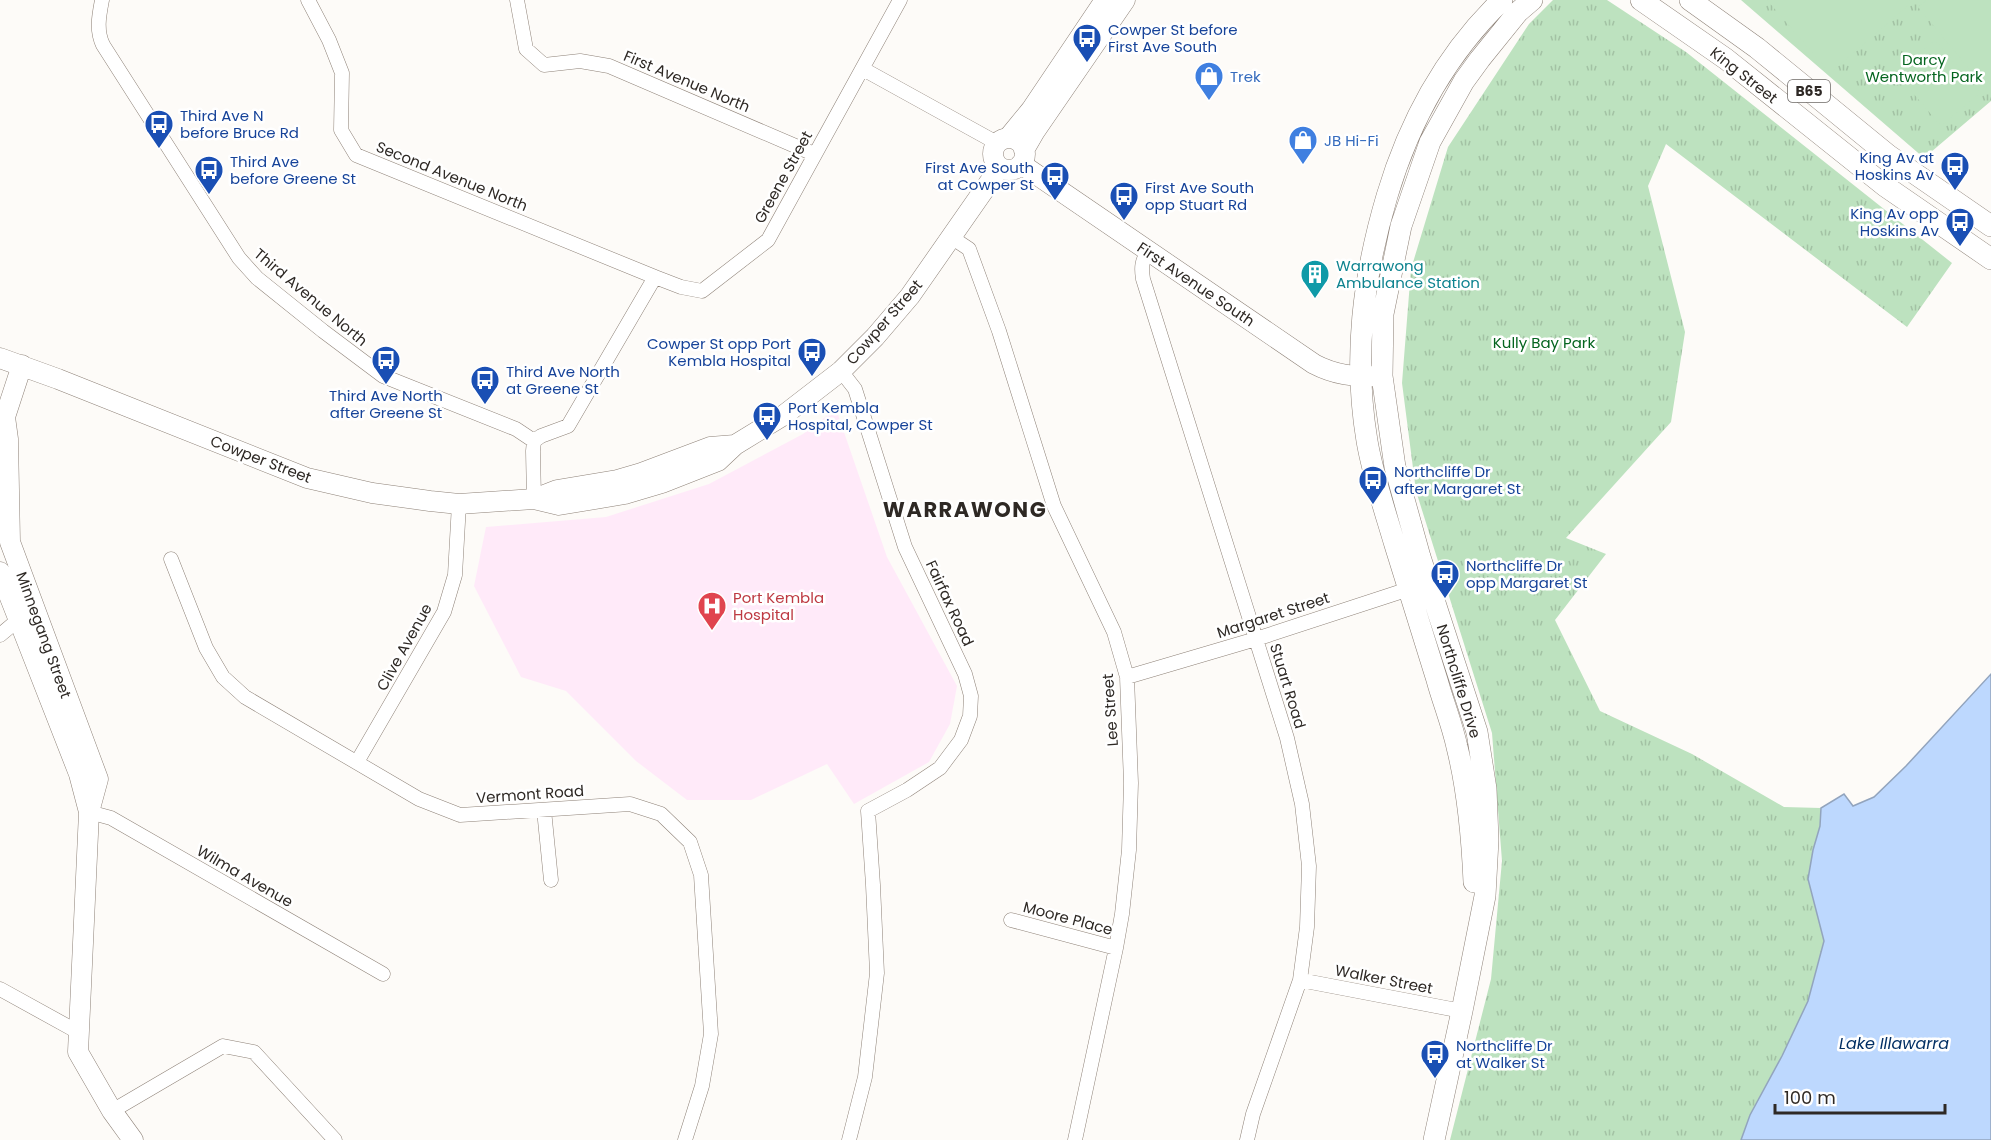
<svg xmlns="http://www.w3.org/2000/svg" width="1991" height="1140" viewBox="0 0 1991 1140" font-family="Poppins,sans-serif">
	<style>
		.medical { fill: #ffeaf9 }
		.park { fill: url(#park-tufts) }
		.pitch { fill: #bde2bf }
		.water { fill: #bdd8fe; stroke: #92a4bd; stroke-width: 1.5 }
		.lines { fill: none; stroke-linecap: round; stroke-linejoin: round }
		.street-casing { stroke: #8e8278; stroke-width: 15 }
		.secondary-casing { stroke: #8e8278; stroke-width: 21 }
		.primary-casing { stroke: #8e8278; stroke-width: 22 }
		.street { stroke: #fff; stroke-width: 14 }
		.secondary { stroke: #fff; stroke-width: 20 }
		.primary { stroke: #fff; stroke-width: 21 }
		.labels { text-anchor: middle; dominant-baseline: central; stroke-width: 5; stroke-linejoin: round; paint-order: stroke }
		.shield { fill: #fff; stroke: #6d6966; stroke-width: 1.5 }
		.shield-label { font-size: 14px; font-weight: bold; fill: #2e2925 }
		.transit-label { font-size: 15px; fill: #164399; stroke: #fff; text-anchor: start }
		.park-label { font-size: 15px; fill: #056520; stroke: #fff }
		.street-label { font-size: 15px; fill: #2e2925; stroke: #fff }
		.shop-label { font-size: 15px; fill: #366cbe; stroke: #fff; text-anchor: start }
		.culture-label { font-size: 15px; fill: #0d838f; stroke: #fff; text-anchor: start }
		.health-label { font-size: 15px; fill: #be3a42; stroke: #fff; text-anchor: start }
		.water-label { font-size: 16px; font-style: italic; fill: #022f64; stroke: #fff }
		.district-label { font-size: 21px; font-weight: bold; letter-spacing: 1.5px; fill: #2e2925; stroke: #fff }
	</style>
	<defs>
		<pattern id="park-tufts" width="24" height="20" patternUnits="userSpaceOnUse" patternTransform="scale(1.5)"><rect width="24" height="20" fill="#bde2bf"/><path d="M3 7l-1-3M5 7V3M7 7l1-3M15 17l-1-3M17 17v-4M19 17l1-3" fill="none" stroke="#a3c2a4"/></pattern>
	</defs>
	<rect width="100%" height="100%" fill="#fdfbf8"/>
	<path class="medical" d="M836,409l51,148 70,129 -7,38 -21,38 -75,42 -27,-40 -76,36h-64l-51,-39 -70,-70 -45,-14 -47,-91 12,-59 120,-10 103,-33 94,-50z"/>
	<path class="park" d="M1553,0h54l79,52 266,211 -45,64 -241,-183 -18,42 37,146 -14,90 -105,116 40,16 -51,66 45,91 92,43 92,53 37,1 -1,18 -7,24 -5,29 16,62 -16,60 -26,55 -32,59 -9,25h-291l41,-161 11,-118 -10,-128 -76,-242 -14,-108 9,-114 37,-122 81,-123z
		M1741,0h250v101l-67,57z"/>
	<path class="pitch" d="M1767,0h142l2,3 -81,70z
		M1927,0h64v83l-6,5 -67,-81z
		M1935,40l45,53 -39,33 -45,-53z"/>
	<path class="water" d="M1991,674v466h-250l9,-25 32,-59 26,-55 16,-60 -16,-62 5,-29 7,-24 1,-18 23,-14 9,12 21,-9 32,-31z"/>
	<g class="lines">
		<g class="street-casing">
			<path id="street" d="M102,0c-3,16 -6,30 1,45l136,213 18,20 66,53 60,45 133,53 18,12
				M308,0l21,40 13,33 -1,57 15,25 299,122
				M517,0l9,49 18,16 36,-4 29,5 205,88
				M863,69l134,74
				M951,237l18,12 30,82 55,175 60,126 13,45 4,106 -2,67 -7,64 -6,34 -41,192
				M1148,251c-6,10 -7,16 -5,28l144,459 15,66 7,62 -2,61 -7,53 -47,134 -6,26
				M841,371l14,18 50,158 60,127 6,22 -1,20 -9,24 -21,28 -33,22 -39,21 5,74 4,88 -12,104 -16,63
				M534,499l-1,-48 1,-10 7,-5 27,-10 87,-149 26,10 21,4 66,-51 132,-240
				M171,559l35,89 17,29 22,20 174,102 41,16 170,-11 31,10 29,28 11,33 10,159 -9,52 -17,54
				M0,635l18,-15
				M1127,677l129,-38 159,-52
				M357,762l87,-150 11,-37 4,-71
				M544,810l7,70
				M89,812l22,6 272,156
				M1011,920l105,28
				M1300,980l162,31
				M0,989l78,43
				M112,1111l111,-65 31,6 81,88"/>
		</g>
		<g class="secondary-casing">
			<path id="secondary" d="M1008,138l23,-28 74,-110
				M993 154a16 16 0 1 1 32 0a16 16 0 1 1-32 0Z
				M1024,150l11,-19 90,-131
				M1021,164l293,200c21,11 40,13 63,12
				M0,358l58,21 249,99 65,15 58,8 29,3 75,-5 23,-9 60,-10 24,-7 69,-26 25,-2
				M5,417l3,22 2,103 88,237 -9,33 -11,240 34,59 21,29
				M0,425l5,-8 17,-52
				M534,499l25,6 66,-11 37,-11 56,-22 17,-16 49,-30 57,-44 34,-34 35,-41 90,-129
				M0,572l79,202 10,38"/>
		</g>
		<g class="primary-casing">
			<path id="primary" d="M1641,0l85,59 159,127 106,73
				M1690,0l67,48 131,107 103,71
				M1474,882c-2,-46 -6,-91 -17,-135 -5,-23 -14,-45 -20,-67 -14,-45 -28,-90 -42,-135 -10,-34 -22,-69 -28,-104 -14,-84 -4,-164 20,-245 22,-74 59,-142 115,-196
				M1434,1140l28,-129 23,-115 3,-56 -2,-51 -9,-57 -57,-175 -25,-90 -13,-91 1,-62 18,-88 29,-84 34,-61 16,-22 38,-47 14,-12"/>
		</g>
		<use href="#street" class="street"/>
		<use href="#secondary" class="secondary"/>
		<use href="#primary" class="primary"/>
	</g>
	<defs>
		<g id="bus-pin" transform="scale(1.5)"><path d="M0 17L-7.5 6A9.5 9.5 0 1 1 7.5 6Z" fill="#1a4fb4" stroke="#fff"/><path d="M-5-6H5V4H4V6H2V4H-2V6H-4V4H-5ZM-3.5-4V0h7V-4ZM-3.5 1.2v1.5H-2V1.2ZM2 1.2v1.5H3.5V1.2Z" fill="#fff"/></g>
		<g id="shop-pin" transform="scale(1.5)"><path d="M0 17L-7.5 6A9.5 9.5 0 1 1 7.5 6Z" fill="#3f7fe0" stroke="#fff"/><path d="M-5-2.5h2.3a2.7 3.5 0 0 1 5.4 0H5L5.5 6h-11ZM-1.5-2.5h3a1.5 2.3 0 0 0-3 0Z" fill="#fff"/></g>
		<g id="building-pin" transform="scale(1.5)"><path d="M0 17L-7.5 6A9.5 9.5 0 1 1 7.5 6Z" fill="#0f9aa8" stroke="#fff"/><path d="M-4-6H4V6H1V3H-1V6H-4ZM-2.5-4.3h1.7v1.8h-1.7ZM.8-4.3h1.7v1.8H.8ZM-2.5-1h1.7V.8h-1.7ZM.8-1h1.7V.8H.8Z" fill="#fff"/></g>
		<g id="hospital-pin" transform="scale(1.5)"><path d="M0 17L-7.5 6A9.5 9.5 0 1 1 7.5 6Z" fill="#e0444e" stroke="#fff"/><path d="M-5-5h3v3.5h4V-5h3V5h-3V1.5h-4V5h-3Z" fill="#fff"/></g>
	</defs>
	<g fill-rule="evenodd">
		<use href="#bus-pin" x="1087" y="38"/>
		<use href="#shop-pin" x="1209" y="76"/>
		<use href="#bus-pin" x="159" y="124"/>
		<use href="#shop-pin" x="1303" y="140"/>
		<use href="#bus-pin" x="1955" y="166"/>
		<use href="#bus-pin" x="209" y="170"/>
		<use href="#bus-pin" x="1055" y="176"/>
		<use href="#bus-pin" x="1124" y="196"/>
		<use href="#bus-pin" x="1960" y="222"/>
		<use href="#building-pin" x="1315" y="274"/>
		<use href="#bus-pin" x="812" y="352"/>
		<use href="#bus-pin" x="386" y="360"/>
		<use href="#bus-pin" x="485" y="380"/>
		<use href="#bus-pin" x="767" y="416"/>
		<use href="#bus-pin" x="1373" y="480"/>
		<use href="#bus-pin" x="1445" y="574"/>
		<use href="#hospital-pin" x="712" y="606"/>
		<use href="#bus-pin" x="1435" y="1054"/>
	</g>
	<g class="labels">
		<rect class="shield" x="1788" y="80" width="42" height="22" rx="4.5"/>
		<g class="shield-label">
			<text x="1809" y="91">B65</text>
		</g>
		<g class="transit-label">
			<text x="1108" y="29">Cowper St before<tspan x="1108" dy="17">First Ave South</tspan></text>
			<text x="180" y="115">Third Ave N<tspan x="180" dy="17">before Bruce Rd</tspan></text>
			<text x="1934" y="157" text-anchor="end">King Av at<tspan x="1934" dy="17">Hoskins Av</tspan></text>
			<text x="230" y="161">Third Ave<tspan x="230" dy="17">before Greene St</tspan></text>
			<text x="1034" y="167" text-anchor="end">First Ave South<tspan x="1034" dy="17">at Cowper St</tspan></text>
			<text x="1145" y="187">First Ave South<tspan x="1145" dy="17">opp Stuart Rd</tspan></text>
			<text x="1939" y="213" text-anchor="end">King Av opp<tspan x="1939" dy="17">Hoskins Av</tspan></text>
			<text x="791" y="343" text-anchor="end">Cowper St opp Port<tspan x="791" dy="17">Kembla Hospital</tspan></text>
			<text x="506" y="371">Third Ave North<tspan x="506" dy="17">at Greene St</tspan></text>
			<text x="386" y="395" text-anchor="middle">Third Ave North<tspan x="386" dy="17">after Greene St</tspan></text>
			<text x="788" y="407">Port Kembla<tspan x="788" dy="17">Hospital, Cowper St</tspan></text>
			<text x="1394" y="471">Northcliffe Dr<tspan x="1394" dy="17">after Margaret St</tspan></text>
			<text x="1466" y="565">Northcliffe Dr<tspan x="1466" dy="17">opp Margaret St</tspan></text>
			<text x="1456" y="1045">Northcliffe Dr<tspan x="1456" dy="17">at Walker St</tspan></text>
		</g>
		<g class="park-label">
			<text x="1924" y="59">Darcy<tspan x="1924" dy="17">Wentworth Park</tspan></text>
			<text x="1544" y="342">Kully Bay Park</text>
		</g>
		<g class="street-label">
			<text transform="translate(1744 75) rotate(38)">King Street</text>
			<text transform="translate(687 81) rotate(23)">First Avenue North</text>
			<text transform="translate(452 176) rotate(22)">Second Avenue North</text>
			<text transform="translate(783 177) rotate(-61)">Greene Street</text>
			<text transform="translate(1196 284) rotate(34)">First Avenue South</text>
			<text transform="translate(311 297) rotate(40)">Third Avenue North</text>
			<text transform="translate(884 322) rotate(-49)">Cowper Street</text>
			<text transform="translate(261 459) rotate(21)">Cowper Street</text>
			<text transform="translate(950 603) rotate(65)">Fairfax Road</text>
			<text transform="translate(1273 615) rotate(-18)">Margaret Street</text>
			<text transform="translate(44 635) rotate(70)">Minnegang Street</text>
			<text transform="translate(404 647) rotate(-61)">Clive Avenue</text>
			<text transform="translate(1459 681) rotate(73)">Northcliffe Drive</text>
			<text transform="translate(1288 686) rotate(73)">Stuart Road</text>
			<text transform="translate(1110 710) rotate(-94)">Lee Street</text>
			<text transform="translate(530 794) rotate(-4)">Vermont Road</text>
			<text transform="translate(245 876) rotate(30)">Wilma Avenue</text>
			<text transform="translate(1068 918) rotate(15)">Moore Place</text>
			<text transform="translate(1384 979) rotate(11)">Walker Street</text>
		</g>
		<g class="shop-label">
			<text x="1230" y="76">Trek</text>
			<text x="1324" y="140">JB Hi-Fi</text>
		</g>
		<g class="culture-label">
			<text x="1336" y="265">Warrawong<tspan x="1336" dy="17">Ambulance Station</tspan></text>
		</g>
		<g class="health-label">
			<text x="733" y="597">Port Kembla<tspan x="733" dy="17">Hospital</tspan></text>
		</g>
		<g class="water-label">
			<text x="1894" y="1043">Lake Illawarra</text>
		</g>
		<g class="district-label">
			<text x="965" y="509">WARRAWONG</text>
		</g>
	</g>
	<path d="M1775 1104v9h170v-9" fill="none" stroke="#2e2925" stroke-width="3"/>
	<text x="1784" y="1104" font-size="18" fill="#2e2925" stroke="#ffffff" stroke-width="4.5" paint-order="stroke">100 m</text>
</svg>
